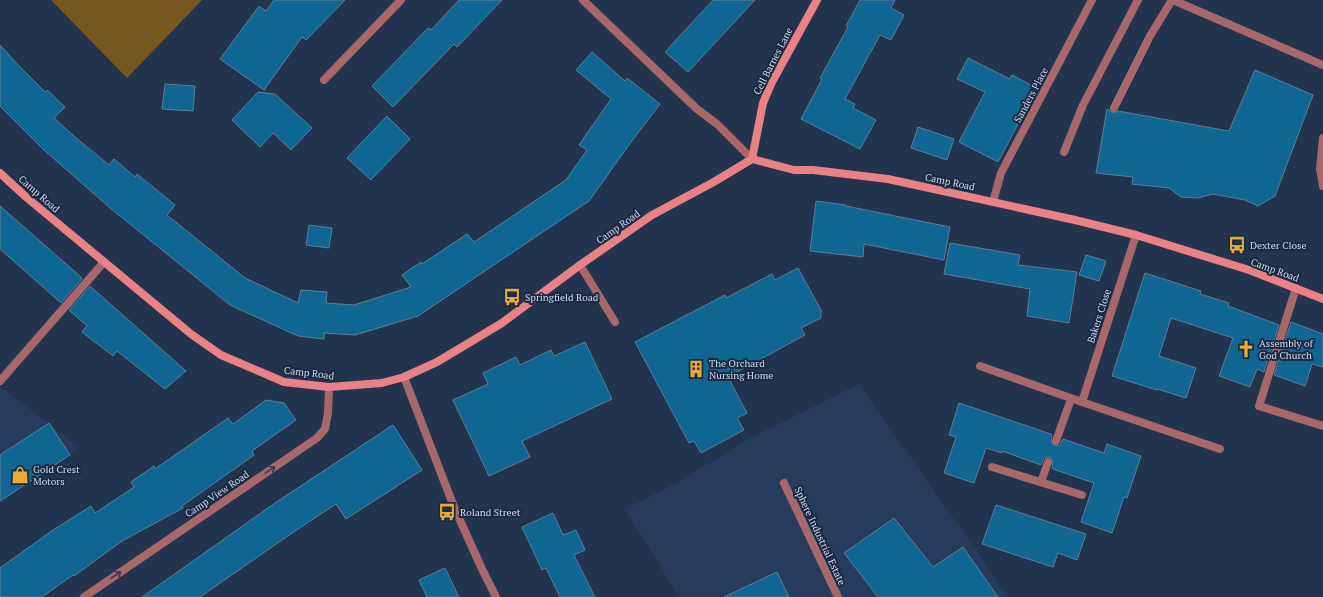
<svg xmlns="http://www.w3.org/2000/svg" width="1323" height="597" viewBox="0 0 1323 597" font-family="'PT Serif',serif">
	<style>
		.built { fill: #273c5c }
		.green { fill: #77571e }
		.building { fill: #106693; stroke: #5c7e95 }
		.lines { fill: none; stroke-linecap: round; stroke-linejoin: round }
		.lane { stroke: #a86768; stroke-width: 8 }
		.street { stroke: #a86768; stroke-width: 8 }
		.secondary { stroke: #ea8185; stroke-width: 8 }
		.oneway { stroke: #36364b }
		.labels { text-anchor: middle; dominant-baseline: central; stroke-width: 4; stroke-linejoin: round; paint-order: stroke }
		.street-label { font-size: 10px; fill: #cedaeb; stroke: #192a44 }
		.poi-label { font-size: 10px; fill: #cedaeb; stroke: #192a44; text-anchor: start }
	</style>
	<rect width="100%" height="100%" fill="#23344e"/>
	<path class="built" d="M859,384l150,213h-330l-54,-88 53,-27 76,-46z
		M0,386l80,62 -80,55z"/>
	<path class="green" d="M51,0h151l-75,78z"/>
	<path class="building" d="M274,0h71l-39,40 -4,-3 -38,53 -44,-31 39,-53 7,5z
		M459,0h43l-45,47 -3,-3 -61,63 -21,-21 56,-58 3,2z
		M713,0h42l-67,72 -23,-20z
		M860,0h35l-4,8 13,7 -13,25 -11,-5 -35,64 10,5 -2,4 23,12 -16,29 -59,-30 21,-40 -2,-1 28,-51 -2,-1z
		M0,45l20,22 25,25 2,-2 18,17 -11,11 21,19 34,28 5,-6 21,18 2,-3 38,31 -8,10 78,63 53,25 3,-13 26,2 -1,11 28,2 57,-18 -9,-12 19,-13 1,2 45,-30 7,8 92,-62 21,-30 -8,-5 32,-46 -35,-29 16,-18 33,29 2,-3 33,26 -29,38 -42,59 -171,115 -63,19 -31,-2v6l-26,-3 -68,-31 -121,-98 -65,-57 -44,-44z
		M968,58l42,21 2,-4 25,13 -39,74 -39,-20 26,-50 -28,-13z
		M1255,70l58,25 -38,101 -17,10 -13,-6 -32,-6 -15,4 -17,-1 -12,-9 -37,-4 1,-7 -37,-4 11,-64 7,4 4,-2 111,20z
		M165,84l30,2 -2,25 -31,-2z
		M258,92l17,2 37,34 -21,22 -18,-17 -13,14 -28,-27z
		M387,116l23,23 -39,41 -24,-22z
		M918,127l36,12 -7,21 -36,-12z
		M816,201l30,4v1l104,21 -6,33 -80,-16 -1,13 -53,-6z
		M0,206l81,71 1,2 -21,24 -61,-54z
		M309,225l23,3 -3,20 -23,-3z
		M950,243l70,12 -2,10 59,7 -8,51 -42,-7 3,-27 -86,-15z
		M1086,255l20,6 -7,20 -20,-6z
		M798,268l23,42v8l-20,10 4,7 -77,42 19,36 -10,5 7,12 -43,23 -7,-12 -5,2 -54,-101 90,-47 1,3 46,-24 3,6z
		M1145,273l56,18 -1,3 29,9 -1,3 51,19 -15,47 -7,-3 -7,18 -31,-11 14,-38 -62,-20 -12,38 37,12 -10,30 -29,-9v1l-45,-14z
		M90,286l96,85 -21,18 -48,-38 -4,5 -31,-24 5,-6 -18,-16z
		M1291,322l32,12v33l-11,-3 -7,22 -31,-11z
		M585,342l27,57 -90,42 8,16 -41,19 -36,-76 35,-16 -5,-11 33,-16 4,8 31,-15 3,6z
		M266,400l18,3 12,17 -44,31 2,4 -72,51 1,2 -61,33 -48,35 -1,-1 -31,22h-42v-29l53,-38 38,-24 4,7 39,-26 -3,-5 23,-16 1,3 73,-51 5,6z
		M959,403l92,31 1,1 -1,7 4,4 5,-1 3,-6 41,14 3,-9 34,12 -14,42 -3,-1 -12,36 -31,-11 13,-39 -41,-14 -1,-1 1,-7 -3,-4h-3l-3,1 -3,7 -39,-14v2l-16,-5 -12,35 -30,-10 12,-36 -7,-2z
		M49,423l21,32 -70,46v-46z
		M393,425l29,45 -76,49 -10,-15 -41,27 -95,66h-58l133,-94z
		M996,505l90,29 -9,26 -19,-7 -5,14 -71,-23z
		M553,513l10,22 13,-5 9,20 -11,5 21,42h-35l-14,-29 -4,2 -20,-43z
		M894,518l39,49 30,-20 35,50h-120l-34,-44z
		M445,568l14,29h-32l-8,-17z
		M777,572l12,25h-65z"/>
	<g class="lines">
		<path class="lane" d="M1114,108l36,-72 22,-36
			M580,265l35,57
			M1296,288l-37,118 64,20
			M0,381l104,-119
			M1056,441l15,-42
			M992,467l90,28
			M1041,482l7,-20
			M784,483l54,114"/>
		<path class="street" d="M583,0l114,109 20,15 35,35
			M1173,0l150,65
			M324,80l77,-80
			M1323,138l-3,31 3,17
			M1064,152l19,-47 55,-105
			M993,202l8,-29 91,-173
			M980,366l102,36 138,47
			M404,377l50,130 28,62 14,28
			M1082,402l54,-167
			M84,597l233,-159 8,-9 3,-16 1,-26"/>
		<path class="secondary" d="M752,159l11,-56 9,-21 45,-82
			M0,173l26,24 165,137 30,21 63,27 45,5 53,-4 22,-6 33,-15 65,-39 78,-58 72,-50 60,-32 40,-24 42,11h19l75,9 187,41 61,15 113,35 74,29"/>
	</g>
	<defs><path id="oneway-shaft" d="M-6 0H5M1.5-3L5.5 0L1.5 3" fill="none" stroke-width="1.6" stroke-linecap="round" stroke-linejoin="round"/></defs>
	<g class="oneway">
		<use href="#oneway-shaft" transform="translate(270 470) rotate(-34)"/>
		<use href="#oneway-shaft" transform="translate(116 575) rotate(-34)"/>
	</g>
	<defs>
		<g id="bus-bare" transform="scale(1.38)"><path d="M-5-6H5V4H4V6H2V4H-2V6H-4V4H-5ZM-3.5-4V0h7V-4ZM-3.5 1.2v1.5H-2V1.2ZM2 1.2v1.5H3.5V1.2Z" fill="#e9ab38" stroke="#192a44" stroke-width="2.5" paint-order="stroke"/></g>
		<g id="church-bare" transform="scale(1.38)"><path d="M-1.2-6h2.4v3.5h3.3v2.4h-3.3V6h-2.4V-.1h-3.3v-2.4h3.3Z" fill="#e9ab38" stroke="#192a44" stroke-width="2.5" paint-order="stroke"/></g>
		<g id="building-bare" transform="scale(1.38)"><path d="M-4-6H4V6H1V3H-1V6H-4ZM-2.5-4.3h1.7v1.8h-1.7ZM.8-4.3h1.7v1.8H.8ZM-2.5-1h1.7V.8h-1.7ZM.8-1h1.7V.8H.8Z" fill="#e9ab38" stroke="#192a44" stroke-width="2.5" paint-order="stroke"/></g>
		<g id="shop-bare" transform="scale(1.38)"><path d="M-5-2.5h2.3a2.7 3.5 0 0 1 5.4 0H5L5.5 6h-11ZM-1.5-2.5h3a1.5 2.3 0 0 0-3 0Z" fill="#e9ab38" stroke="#192a44" stroke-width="2.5" paint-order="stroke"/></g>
	</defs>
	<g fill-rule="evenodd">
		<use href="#bus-bare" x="1237" y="245"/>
		<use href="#bus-bare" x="512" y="297"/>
		<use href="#church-bare" x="1246" y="349"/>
		<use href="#building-bare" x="696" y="369"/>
		<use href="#shop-bare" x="20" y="475"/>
		<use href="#bus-bare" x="447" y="512"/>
	</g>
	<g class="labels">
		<g class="street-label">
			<text transform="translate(773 61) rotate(-63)">Cell Barnes Lane</text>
			<text transform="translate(1031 95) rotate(-62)">Sanders Place</text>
			<text transform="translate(950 182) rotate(12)">Camp Road</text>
			<text transform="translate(39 194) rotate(41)">Camp Road</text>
			<text transform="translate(618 227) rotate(-35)">Camp Road</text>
			<text transform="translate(1275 270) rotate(20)">Camp Road</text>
			<text transform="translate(1099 316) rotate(-72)">Bakers Close</text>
			<text transform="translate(309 373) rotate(7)">Camp Road</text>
			<text transform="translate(217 494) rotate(-34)">Camp View Road</text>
			<text transform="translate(820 536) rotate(65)">Sphere Industrial Estate</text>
		</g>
		<g class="poi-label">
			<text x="1250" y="245">Dexter Close</text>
			<text x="525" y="297">Springfield Road</text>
			<text x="1259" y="343">Assembly of<tspan x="1259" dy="12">God Church</tspan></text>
			<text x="709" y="363">The Orchard<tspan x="709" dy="12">Nursing Home</tspan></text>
			<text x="33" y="469">Gold Crest<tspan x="33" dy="12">Motors</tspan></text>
			<text x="460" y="512">Roland Street</text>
		</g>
	</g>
</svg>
